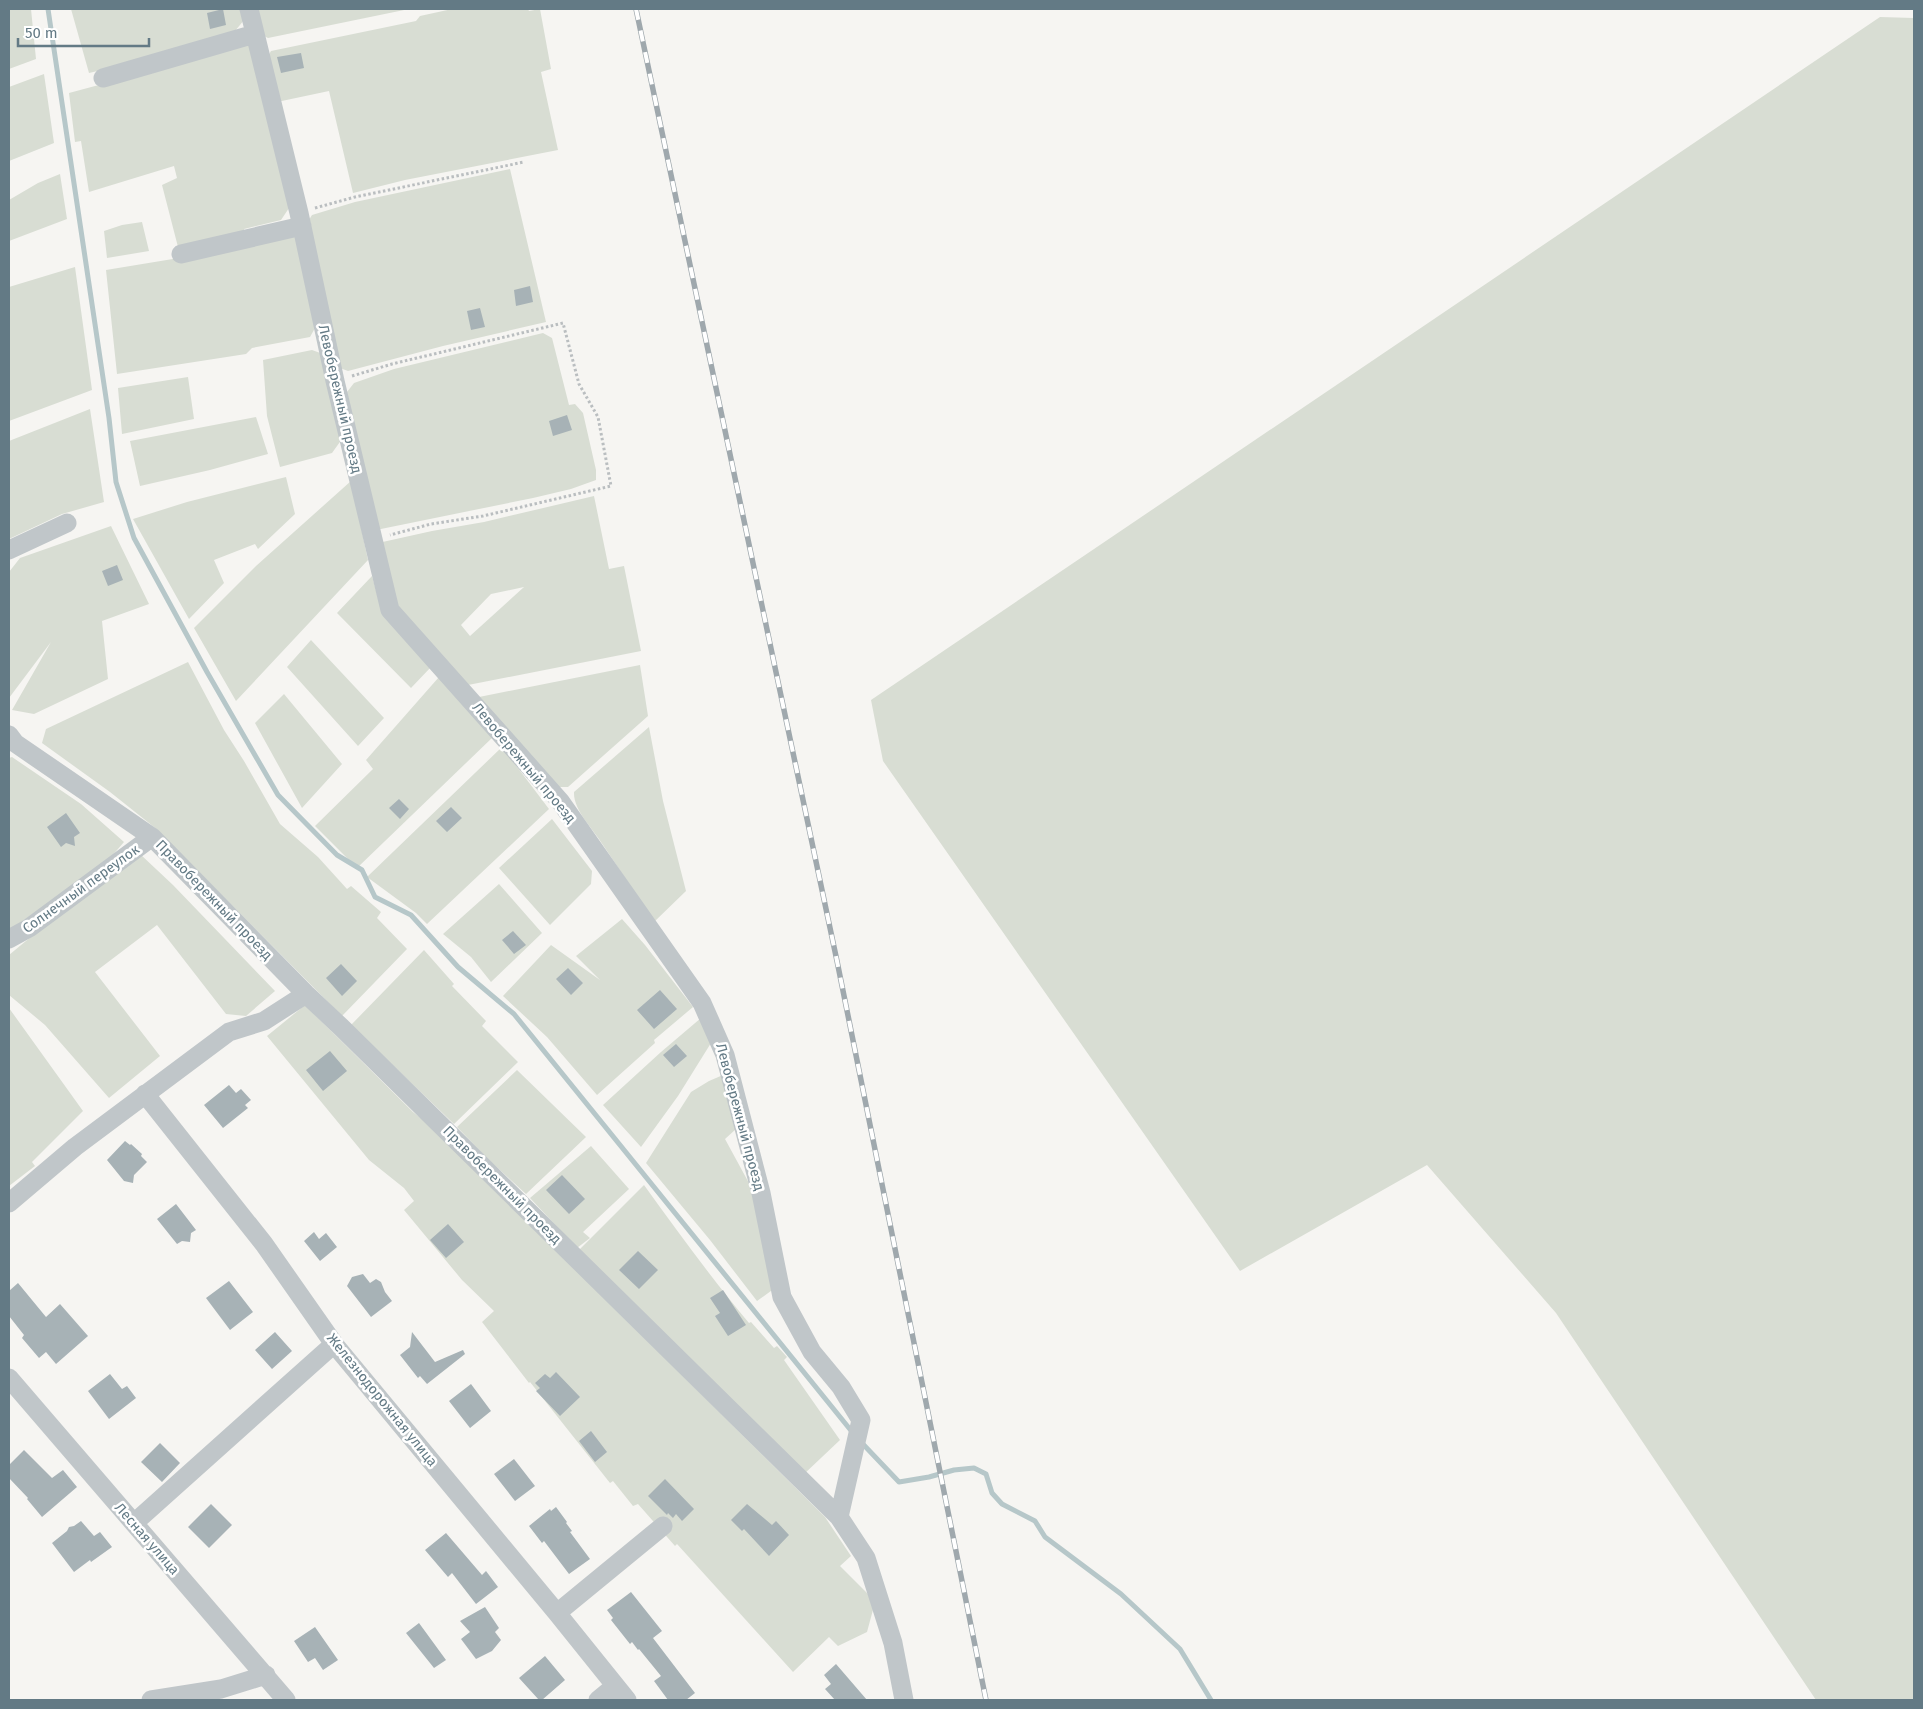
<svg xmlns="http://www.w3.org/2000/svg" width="1923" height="1709" viewBox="0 0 1923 1709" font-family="'Fira Sans',sans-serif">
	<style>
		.green { fill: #d8ddd3; fill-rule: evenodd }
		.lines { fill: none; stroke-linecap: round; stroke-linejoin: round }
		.stream { stroke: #b6c7c9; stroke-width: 5 }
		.building { fill: #a7b2b6 }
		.path { stroke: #babec0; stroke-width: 3; stroke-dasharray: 2.5 2.5; stroke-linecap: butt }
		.minor { stroke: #c0c6c9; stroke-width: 19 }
		.rail-casing { stroke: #9fa8ad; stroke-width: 5.5 }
		.rail { stroke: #fff; stroke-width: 4; stroke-dasharray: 11; stroke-linecap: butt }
		.labels { text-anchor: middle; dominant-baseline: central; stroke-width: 5; stroke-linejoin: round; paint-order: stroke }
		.street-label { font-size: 14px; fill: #637a85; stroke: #fff }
	</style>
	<rect width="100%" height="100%" fill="#f6f5f2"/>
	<path class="green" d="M9,9h22l5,50 -27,10z
		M71,9h171l2,11 -13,16 -73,21 -69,16z
		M256,9h153l-141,29 -6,-3z
		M452,9h76l1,2 11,-2 11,60 -10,3 17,78 -153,30 -52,13 -24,-102 -52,11 -10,-44 4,-7 145,-30 4,-5z
		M1880,17l34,1v1682h-98l-260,-387 -129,-148 -187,106 -357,-510 -12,-61z
		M240,45l11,1 38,162 -8,12 -37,9 1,4 -67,14 -16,-62 15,-7 -3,-12 -85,26 -8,-51 -6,1 -6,-49 93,-25z
		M44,74l10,69 -45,18v-74z
		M510,169l36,153 -103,24 -95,25 -8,-3 -33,-145 5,-8 43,-13z
		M60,174l7,45 -58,22v-41l29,-17z
		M142,222l7,29 -42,7 -3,-27 18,-6z
		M296,233l19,95 -5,9 -58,11 -6,6 -129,20 -11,-104 91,-15z
		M75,267l17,123 -83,31v-134z
		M543,333l9,5 17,67 6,-1 8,9 13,57v10l-25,9 -38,9 -157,32 -29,-138 7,-9 40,-14z
		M312,350l11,4 19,85 -10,14 -52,14 -13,-51 -4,-56z
		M188,377l6,42 -72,15 -4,-46z
		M90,409l14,93 -42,12 -53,25v-98z
		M256,417l12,37 -58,16 -70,16 -10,-45z
		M286,477l9,37 -37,35 -3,-5 -41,16 10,23 -35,36 -56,-100 54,-17z
		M351,481l17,79 -132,141 -42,-73 62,-62z
		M594,496l15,73 15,-3 17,85 -173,34 -74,-83 -16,-59 54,-12 52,-9zM524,587l-54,49 -9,-11 30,-31z
		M111,526l38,78 -47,17 6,58 -74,35 -22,-4 39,-68 -42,56v-126l11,-14z
		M372,576l10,36 49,55 -20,21 -74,-75z
		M311,640l73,78 -26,28 -71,-79z
		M188,662l36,68 20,31 36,63 38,33 29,32 4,-3 30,26 -4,6 30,31 -65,67 -188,-189 -44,-35 -68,-49 4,-14z
		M640,665l8,51 -80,71h-10l-79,-90z
		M439,677l54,60 -136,131 -42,-42 58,-57 -7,-9z
		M284,694l58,70 -40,44 -47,-85z
		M649,727l14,74 23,90 -32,31c-17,-26 -34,-52 -51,-77 -9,-15 -30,-35 -29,-53z
		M502,747l47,62 -122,115 -11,-11 -49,-36z
		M12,757l69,47 43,38 -19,22 -85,59 -11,7v-172z
		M552,819l40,52 -1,13 -41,41 -51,-57z
		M140,854l33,31 102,106 -29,25 -20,-2 -69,-89 -62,47 65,84 -51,42 -64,-73 -36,-30v-40l29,-24z
		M499,884l43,49 -51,49 -20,-25 -28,-23z
		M622,919l23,26 48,62 -39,33 1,3 -58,52 -50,-58 -44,-41 48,-51 49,35 -24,-24z
		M424,950l30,34 -2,2 34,35 -4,5 36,36 -64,62 -103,-99z
		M305,1005l108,107 20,16 392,389 26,39 -11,10 30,30 4,10 -7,26 -29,14 -9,-9 -36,35 -116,-128 -2,2 -37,-42 -5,2 -20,-25 -3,2 -80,-101 -1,1 -47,-61 12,-11 -32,-31 -58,-70 10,-9 -10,-13 -35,-28 -102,-124z
		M9,1008l74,103 -51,51 3,4 -26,20z
		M701,1018l10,25 -33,53 -37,51 -38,-42 58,-53z
		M517,1070l69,67 -60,57 -37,-34 -32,-33z
		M723,1075l13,54 -11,10 31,57 19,92 -18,13 -47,-61 -64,-77 45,-71 18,-11z
		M591,1146l38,43 -46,43 7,6 -13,10 -47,-50z
		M644,1185c34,47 68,94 105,138l2,-1 23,26 3,-2 10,11 -3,3 56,80 -37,35 -225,-224z"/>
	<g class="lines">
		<path class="stream" d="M48,9l61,409 7,64 18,56 73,134 71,123 59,60 25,15 13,27 36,18 47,52 56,47 339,419
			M860,1441l39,41 30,-5 25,-7 20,-2 12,6 6,19 10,11 33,17 10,16 76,57 59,55 31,51"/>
	</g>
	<path class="building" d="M223,9l3,16 -16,4 -3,-16z
		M301,53l3,15 -23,5 -4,-16z
		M530,286l3,16 -17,4 -2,-16z
		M480,308l5,19 -14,3 -4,-19z
		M567,415l5,15 -19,6 -4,-15z
		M117,565l6,15 -15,6 -6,-15z
		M399,799l10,10 -9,10 -11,-11z
		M451,807l11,11 -15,14 -11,-11z
		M66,813l14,20 -6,4 1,9 -9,-3 -5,4 -14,-20z
		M513,931l13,14 -12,9 -12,-14z
		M341,964l16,17 -15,15 -16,-18z
		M568,968l15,15 -12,12 -15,-16z
		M660,990l17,19 -23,20 -17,-19z
		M676,1044l11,12 -13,11 -11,-12z
		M330,1051l17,20 -24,20 -17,-21z
		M229,1085l7,8 5,-4 10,11 -6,5 3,3 -25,20 -19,-23z
		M125,1141l5,4 1,-1 11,10 -1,2 6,6 -13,13 -1,8 -9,-2 -17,-21z
		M562,1175l23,24 -16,15 -23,-24z
		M176,1204l20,26 -5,3 -1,9 -8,-1 -5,3 -20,-25z
		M448,1224l16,18 -18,16 -16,-18z
		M314,1232l5,7 7,-6 11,14 -17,14 -16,-20z
		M638,1251l20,19 -19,19 -20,-19z
		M363,1274l7,9 6,-4 5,3 4,10 7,9 -21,16 -24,-31 5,-9z
		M229,1281l24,31 -23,18 -24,-32z
		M18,1283l28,34 14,-13 28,32 -32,28 -10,-12 -7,6 -17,-20 2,-3 -15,-19v-25z
		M723,1290l23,35 -18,11 -13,-20 5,-3 -10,-15z
		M275,1332l17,19 -20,18 -17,-19z
		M412,1332l23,30 28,-12 2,4 -38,30 -7,-8 -2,2 -18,-23 10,-8z
		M556,1372l24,25 -20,19 -24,-25 4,-3 -5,-5 10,-9 5,4z
		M110,1374l12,15 5,-3 9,12 -27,21 -21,-28z
		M471,1384l20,27 -21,17 -21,-27z
		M591,1431l16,21 -12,10 -16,-21z
		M160,1443l20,20 -18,19 -21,-20z
		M24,1450l28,28 11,-8 14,17 -35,30 -15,-18 1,-1 -19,-20v-13z
		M514,1459l21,27 -20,15 -21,-27z
		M665,1479l29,30 -12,12 -6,-7 -3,4 -5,-5 -1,2 -19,-19z
		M211,1504l21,21 -23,23 -21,-21z
		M747,1504l25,21 4,-4 13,14 -20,21 -25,-27 -2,2 -11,-11z
		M556,1507l11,15 -1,1 6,8 -2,1 20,27 -21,15 -25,-33 -2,2 -13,-17 21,-17 1,2z
		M81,1521l13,15 6,-4 12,15 -21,15 -1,-2 -16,12 -22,-29 15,-12 2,-4 5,-1z
		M446,1533l36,42 4,-4 12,16 -22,17 -24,-31 -4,4 -23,-27z
		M631,1592l31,39 -9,7 42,55 -9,7h-18l-14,-19 7,-5 -22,-27 -1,1 -6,-8 -2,2 -19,-24 2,-2 -6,-8z
		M485,1607l14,21 -4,4 6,8 -9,11 -16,8 -15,-20 9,-7 -10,-11z
		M419,1623l27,37 -12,8 -28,-35z
		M315,1627l23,33 -15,10 -8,-12 -7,4 -14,-21z
		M545,1656l20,24 -23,20h-3l-20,-22z
		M836,1664l31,36h-32l-10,-11 6,-5 -7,-9z"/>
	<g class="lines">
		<path class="path" d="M315,208l40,-11 169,-35
			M352,376l40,-12 171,-41 16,61 19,33 13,69 -128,30 -52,8 -41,11"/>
		<path class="minor" d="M249,9l50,204 36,168 55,229 170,191 142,202 23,52 36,138 21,104 30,55 29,35 20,33 -22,97
			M103,78l152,-44
			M181,254l121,-28
			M9,550l58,-27
			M9,735l6,8 137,94 154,157 35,33 498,490 27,41 27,85 11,57
			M9,939l20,-11 123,-91
			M145,1094l119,150 70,100 223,269 70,87
			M9,1203l66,-56 154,-115 35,-11 42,-27
			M9,1378l277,322
			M134,1523l200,-179
			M557,1613l106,-87
			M151,1700l70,-11 45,-14
			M598,1700l17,-14"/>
		<g class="rail-casing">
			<path id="rail" d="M636,9l201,952 149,739"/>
		</g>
		<use href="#rail" class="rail"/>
	</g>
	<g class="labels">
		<g class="street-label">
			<text transform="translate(340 399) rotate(77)">Левобережный проезд</text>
			<text transform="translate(524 763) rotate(50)">Левобережный проезд</text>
			<text transform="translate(81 889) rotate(-36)">Солнечный переулок</text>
			<text transform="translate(214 900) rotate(46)">Правобережный проезд</text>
			<text transform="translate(740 1117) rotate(75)">Левобережный проезд</text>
			<text transform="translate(502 1185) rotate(45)">Правобережный проезд</text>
			<text transform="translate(382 1400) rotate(51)">Железнодорожная улица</text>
			<text transform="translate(147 1539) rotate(49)">Лесная улица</text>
		</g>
	</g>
	<rect width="1923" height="1709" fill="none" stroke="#637a85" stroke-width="20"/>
	<path d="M18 38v8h131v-8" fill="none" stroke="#637a85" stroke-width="2.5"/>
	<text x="25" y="38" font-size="15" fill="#637a85" stroke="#ffffff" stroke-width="4" paint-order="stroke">50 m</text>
</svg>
